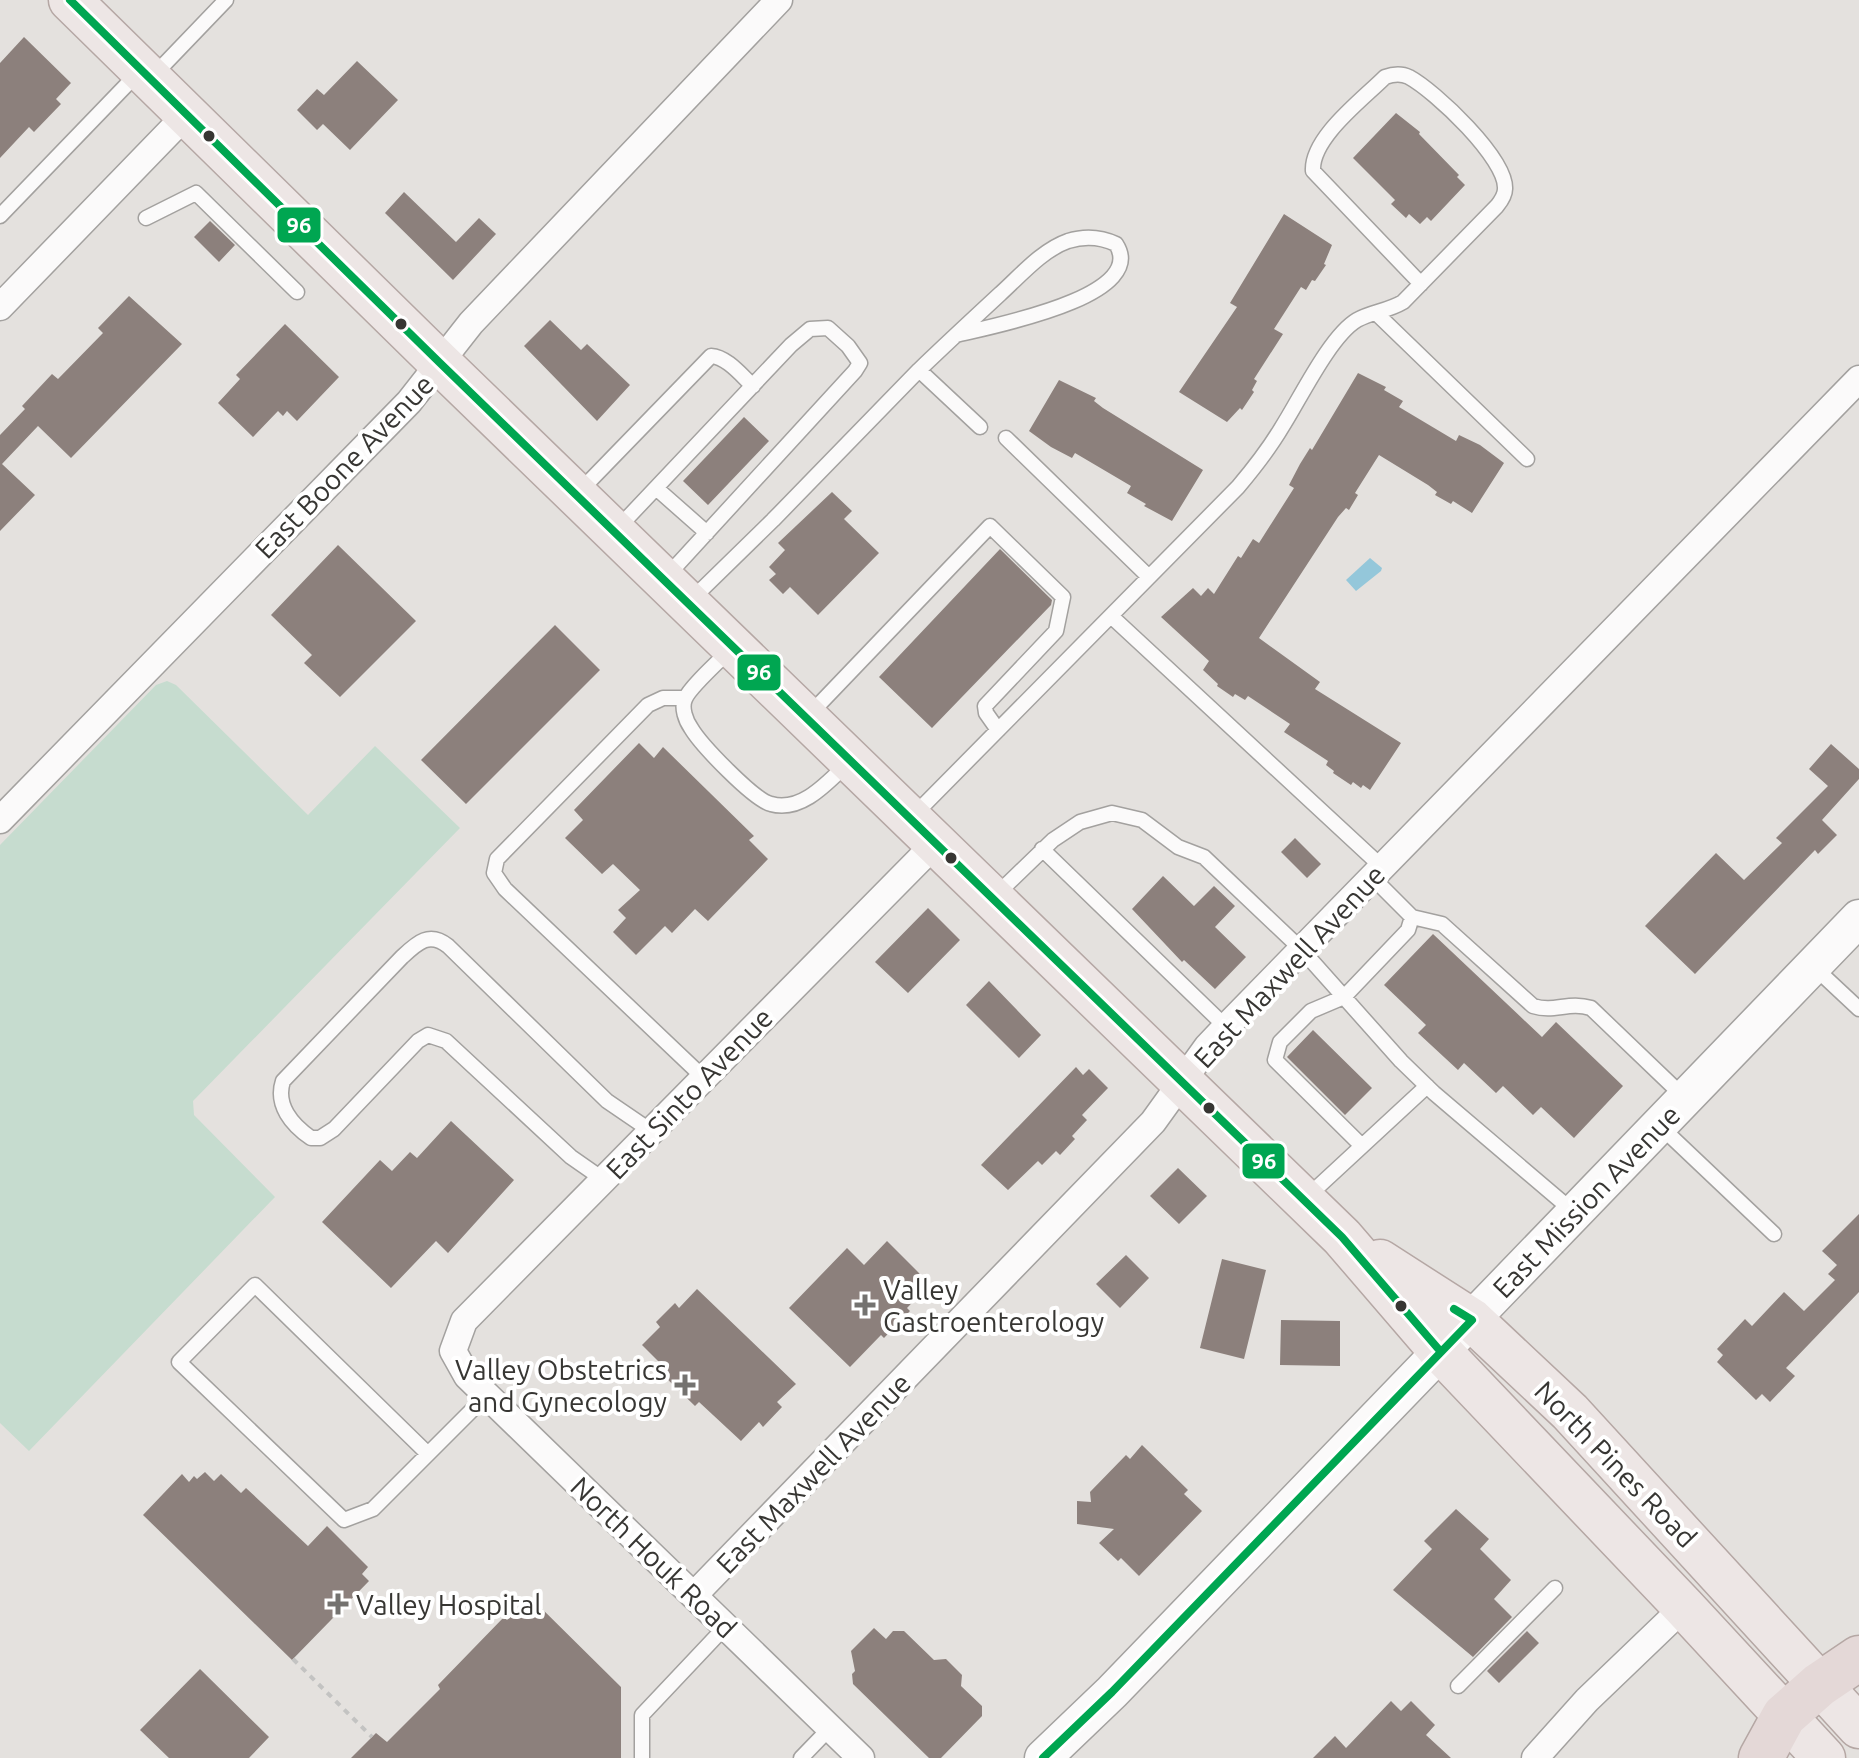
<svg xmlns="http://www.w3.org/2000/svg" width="1859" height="1758" viewBox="0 0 1859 1758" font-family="Ubuntu,sans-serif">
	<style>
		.green { fill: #c6dccf }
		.water { fill: #94c7da }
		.building { fill: #8c807c }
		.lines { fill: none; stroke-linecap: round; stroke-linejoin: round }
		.lane-casing { stroke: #a3a19f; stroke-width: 17 }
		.street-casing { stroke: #a3a19f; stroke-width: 29 }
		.secondary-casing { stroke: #a3a19f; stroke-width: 39 }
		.primary-casing { stroke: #b5a7a4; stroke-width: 45 }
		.highway-casing { stroke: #b5a7a4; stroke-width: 47 }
		.path { stroke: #c3c3c2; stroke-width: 4; stroke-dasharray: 6 6; stroke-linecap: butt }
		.lane { stroke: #fbfafa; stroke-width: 14 }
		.street { stroke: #fbfafa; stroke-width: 26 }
		.secondary { stroke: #fbfafa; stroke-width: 36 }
		.primary { stroke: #ede6e5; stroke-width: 42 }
		.highway { stroke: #e4d8d7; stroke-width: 44 }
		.bus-1-casing { stroke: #fff; stroke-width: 14 }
		.bus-1 { stroke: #00a651; stroke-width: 8 }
		.bus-dot { fill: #373633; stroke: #fff; stroke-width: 3 }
		.poi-dot { fill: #74726f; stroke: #fff; stroke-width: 3 }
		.labels { text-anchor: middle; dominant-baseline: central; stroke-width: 8; stroke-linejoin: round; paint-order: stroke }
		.street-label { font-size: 28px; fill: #373633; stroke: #fff }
		.poi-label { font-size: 28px; fill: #373633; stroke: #fff; text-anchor: start }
		.line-badge { stroke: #fff; stroke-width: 3 }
		.badge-label { font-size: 22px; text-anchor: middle; font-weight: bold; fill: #fff }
	</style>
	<rect width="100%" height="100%" fill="#e4e1de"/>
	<path class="green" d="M167,681l9,4 132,130 67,-69 85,82 -267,273 1,14 81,82 -246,254 -29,-28v-578l156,-160z"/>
	<path class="water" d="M1370,558l12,10 -1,3 -25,20 -10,-11z"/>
	<path class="building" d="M24,37l47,46 -15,16 5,5 -27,28 -5,-5 -29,31v-95z
		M357,61l41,39 -48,50 -27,-26 -6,6 -20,-20 20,-21 7,6z
		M1396,113l24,19 -1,2 40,41 -2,2 8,8 -34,36 -4,-4 -7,7 -11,-10 -3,4 -15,-14 4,-4 -42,-42z
		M404,192l52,50 23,-24 17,16 -43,46 -68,-67z
		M1284,214l48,31 -8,19 2,1 -11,16 -3,-1 -6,10 -5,-3 -27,42 9,5 -29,45 3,2 -5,9 2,2 -12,18 -2,-2 -13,14 -48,-30 58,-85 -7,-4z
		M210,221l25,24 -16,17 -25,-25z
		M129,296l53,48 -111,114 -33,-32 -36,38 33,31 -35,36v-96l25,-26 -3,-3 30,-32 6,5 45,-46 -5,-5z
		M550,320l31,30 6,-6 43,41 -33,36 -73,-75z
		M285,324l54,53 -42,44 -10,-10 -4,5 -5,-5 -25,26 -35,-34 22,-24 -4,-4z
		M1358,373l28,14 -2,3 19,11 -4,6 57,34 3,-6 21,10 24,18 -32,50 -19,-12 -2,3 -16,-9 2,-3 -9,-7 -49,-30 -24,38 3,2 -9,15 -3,-2 -8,9 -79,121 61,44 -5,7 86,54 -31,47 -7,-5 -2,3 -8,-6 -2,3 -18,-12 1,-2 -8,-6 2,-4 -44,-29 6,-8 -42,-28 -3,4 -10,-6 -2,3 -16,-11 1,-2 -15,-14 6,-9 -48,-44 32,-29 8,8 7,-8 6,6 24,-38 3,2 12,-19 6,4 35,-55 -5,-3 11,-21 10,-16 2,2z
		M1059,380l37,18 -2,3 9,7 100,62 -31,51 -28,-15 2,-2 -19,-11 4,-7 -56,-33 -3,5 -21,-11 -22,-16z
		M744,417l25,24 -61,64 -25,-24z
		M832,492l20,19 -8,8 35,34 -61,62 -28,-28 -7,7 -14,-14 7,-6 -7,-7 16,-17 -7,-7z
		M338,545l78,76 -76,76 -36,-34 8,-8 -41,-40z
		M1000,549l52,51 -1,5 -119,123 -53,-51z
		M555,625l45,45 -134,134 -45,-44z
		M639,743l15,15 9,-11 91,89 -5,4 19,19 -60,62 -13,-12 -23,24 -7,-7 -29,29 -23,-23 13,-14 -8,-8 22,-20 -27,-26 -11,10 -37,-36 18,-18 -9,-10z
		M1831,744l28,25v10l-37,41 15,15 -19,19 -3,-4 -120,124 -50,-48 71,-73 28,27 38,-37 -6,-5 52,-52 -19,-17z
		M1295,838l26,26 -14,14 -26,-26z
		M1163,876l31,30 20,-20 21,20 -20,21 31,30 -31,32 -31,-29 -2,2 -50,-53z
		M928,908l32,32 -52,53 -33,-31z
		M1433,934l109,103 14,-15 67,64 -49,52 -33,-31 -8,8 -30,-29 -7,7 -32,-30 -6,7 -40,-37 8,-8 -42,-40z
		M989,981l52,54 -22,23 -53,-53z
		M1313,1030l59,58 -27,27 -58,-58z
		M1076,1067l7,8 6,-6 19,19 -26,27 5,5 -15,16 3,3 -15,16 -4,-4 -14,14 -4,-4 -30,29 -27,-25z
		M451,1121l63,59 -66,73 -12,-12 -45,47 -69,-66 58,-62 12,11 18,-19 7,6z
		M1178,1168l29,28 -28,28 -29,-28z
		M1859,1214v78l-73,76 9,8 -25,26 -8,-8 -6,6 -39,-38 6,-7 -6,-6 28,-30 7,7 32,-34 20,19 31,-31 -7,-6 9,-9 -15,-14z
		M887,1241l43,43 -23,24 3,3 -26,27 -3,-3 -31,32 -61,-59 58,-60 17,17z
		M1126,1255l23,23 -29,30 -24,-24z
		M1222,1259l44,11 -22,89 -44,-11z
		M697,1289l99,95 -19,18 5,5 -19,20 -4,-5 -18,19 -42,-39 -4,4 -32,-31 4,-5 -25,-25 18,-18 -4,-5 19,-19 4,5z
		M1281,1320l59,1v45l-60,-1z
		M1142,1445l46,45 -4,4 18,17 -63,65 -18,-18 -3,3 -19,-18 15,-14 -37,-5v-23l14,1 -1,-10 36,-37 4,4z
		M205,1472l9,9 7,-7 20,19 5,-5 62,58 19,-20 41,41 -6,7 7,7 -77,79 -149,-145 39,-41 7,8 5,-6 3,3z
		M1456,1509l33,30 -9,10 31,31 -17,19 18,18 -39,40 -80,-67 39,-41 -8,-8z
		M530,1597l91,90v71h-270l25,-25 11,9 53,-53 -2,-4 66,-68 3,3z
		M874,1628l12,11 7,-8h11l30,29 12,-1 16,16 -1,11 21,20v10l-41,42h-12l-76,-74 -1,-10 3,-3 -4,-20z
		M1527,1631l12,12 -40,40 -12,-12z
		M200,1669l69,68 -20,21h-80l-29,-28z
		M1391,1701l10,10 10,-10 24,24 -9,10 25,23h-138l22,-22 11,12z"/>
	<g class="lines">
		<g class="lane-casing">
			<path id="lane" d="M154,75l72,-75
				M0,216l138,-143
				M146,218l50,-25 101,99
				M1376,313l151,146
				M919,370c27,-26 54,-51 81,-76 20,-18 42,-44 68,-53 16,-5 33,-4 48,3 34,53 -128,83 -160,91
				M1006,438l143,139
				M656,488l51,45
				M580,491l131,-135c16,1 30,19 42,30
				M617,529l174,-184 19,-16 18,-1 20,18 12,17 -5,8 -188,205
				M689,602l84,-82 146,-150 61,57
				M1111,616l271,251
				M731,649c-10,10 -42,39 -46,50 -4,9 1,22 6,29 10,17 63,72 80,76 31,9 58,-23 78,-42
				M685,698h-22l-15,7 -151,154 -3,14 11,16 199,189
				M808,716l182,-190 73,71 -7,34 -71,75 1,7 12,17
				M914,815l324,-328c16,-19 31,-38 44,-60 18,-28 48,-91 75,-107 14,-8 31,-9 46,-18l94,-96c4,-5 8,-11 8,-17 2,-30 -70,-98 -96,-112 -8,-4 -16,-3 -24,0 -23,23 -74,61 -72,94l108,113
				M1042,849l184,178
				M1372,877l40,40 30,7 91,82c22,7 35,-5 58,2l94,90
				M996,895l57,-55 27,-18 32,-9 30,7 36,27 26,10 98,93 99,111 33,32 141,120
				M1813,966l46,43
				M1660,1126l114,108
				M1362,1146l-87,-86 5,-18 31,-31 33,-14 64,-67 4,-13
				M604,1180l-33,-23 -125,-116 -18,-6 -10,6 -84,88 -14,9h-9c-19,-13 -36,-33 -28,-57l119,-124c15,-14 27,-26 46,-11l159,155 44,30
				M1307,1197l120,-111
				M428,1454l-55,55 -29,11 -165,-158 76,-77 173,169 59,-59
				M1458,1686l97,-98
				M642,1758v-43l84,-89
				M801,1758l29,-30"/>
		</g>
		<g class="street-casing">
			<path id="street" d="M0,307l187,-193
				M0,820l409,-418 62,-79 308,-323
				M694,1595l459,-473 54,-75 19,-20 633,-648
				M861,1758l-394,-382 -14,-25 11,-30 472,-478
				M1535,1758l52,-58 97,-93"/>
		</g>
		<g class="secondary-casing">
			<path id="secondary" d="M1043,1758l69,-66 747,-774"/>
		</g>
		<g class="primary-casing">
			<path id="primary" d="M70,0l370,363 902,874 99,115 243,255 140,151
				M1380,1261l92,59 98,92 289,315"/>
		</g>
		<g class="highway-casing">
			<path id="highway" d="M1761,1758l23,-42 35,-31 40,-27"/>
		</g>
		<path class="path" d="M293,1659l79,78"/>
		<use href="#lane" class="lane"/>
		<use href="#street" class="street"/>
		<use href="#secondary" class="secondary"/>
		<use href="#primary" class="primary"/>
		<use href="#highway" class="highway"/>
		<g class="bus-1-casing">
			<path id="bus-1" d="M70,0l370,363 902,874 99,115
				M1043,1758l69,-66 360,-372 -18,-11"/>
		</g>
		<use href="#bus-1" class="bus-1"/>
	</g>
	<g class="bus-dot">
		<circle cx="209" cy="136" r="7"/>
		<circle cx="401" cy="324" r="7"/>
		<circle cx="951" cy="858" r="7"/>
		<circle cx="1209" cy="1108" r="7"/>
		<circle cx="1401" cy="1306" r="7"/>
	</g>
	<g class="poi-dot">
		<path d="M861 1293h8v8h8v8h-8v8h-8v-8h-8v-8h8z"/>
		<path d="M681 1373h8v8h8v8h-8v8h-8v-8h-8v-8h8z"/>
		<path d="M334 1592h8v8h8v8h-8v8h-8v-8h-8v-8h8z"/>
	</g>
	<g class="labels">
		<g class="street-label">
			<text transform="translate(344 466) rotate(-46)">East Boone Avenue</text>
			<text transform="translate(1289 966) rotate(-47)">East Maxwell Avenue</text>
			<text transform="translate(689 1093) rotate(-46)">East Sinto Avenue</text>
			<text transform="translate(1586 1201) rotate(-46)">East Mission Avenue</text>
			<text transform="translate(1616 1464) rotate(46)">North Pines Road</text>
			<text transform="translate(813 1473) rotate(-46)">East Maxwell Avenue</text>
			<text transform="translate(654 1557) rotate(44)">North Houk Road</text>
		</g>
		<g class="poi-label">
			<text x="883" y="1289">Valley<tspan x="883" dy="32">Gastroenterology</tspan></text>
			<text x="667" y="1369" text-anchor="end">Valley Obstetrics<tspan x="667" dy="32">and Gynecology</tspan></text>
			<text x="356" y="1604">Valley Hospital</text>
		</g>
	</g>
	<g class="line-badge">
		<rect x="276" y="206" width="46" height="38" rx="8" fill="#00a651"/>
		<rect x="736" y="653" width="46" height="39" rx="8" fill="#00a651"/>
		<rect x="1241" y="1142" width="45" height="38" rx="8" fill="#00a651"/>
	</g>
	<g class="badge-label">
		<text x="299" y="233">96</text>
		<text x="759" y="680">96</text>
		<text x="1264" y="1169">96</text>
	</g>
</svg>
